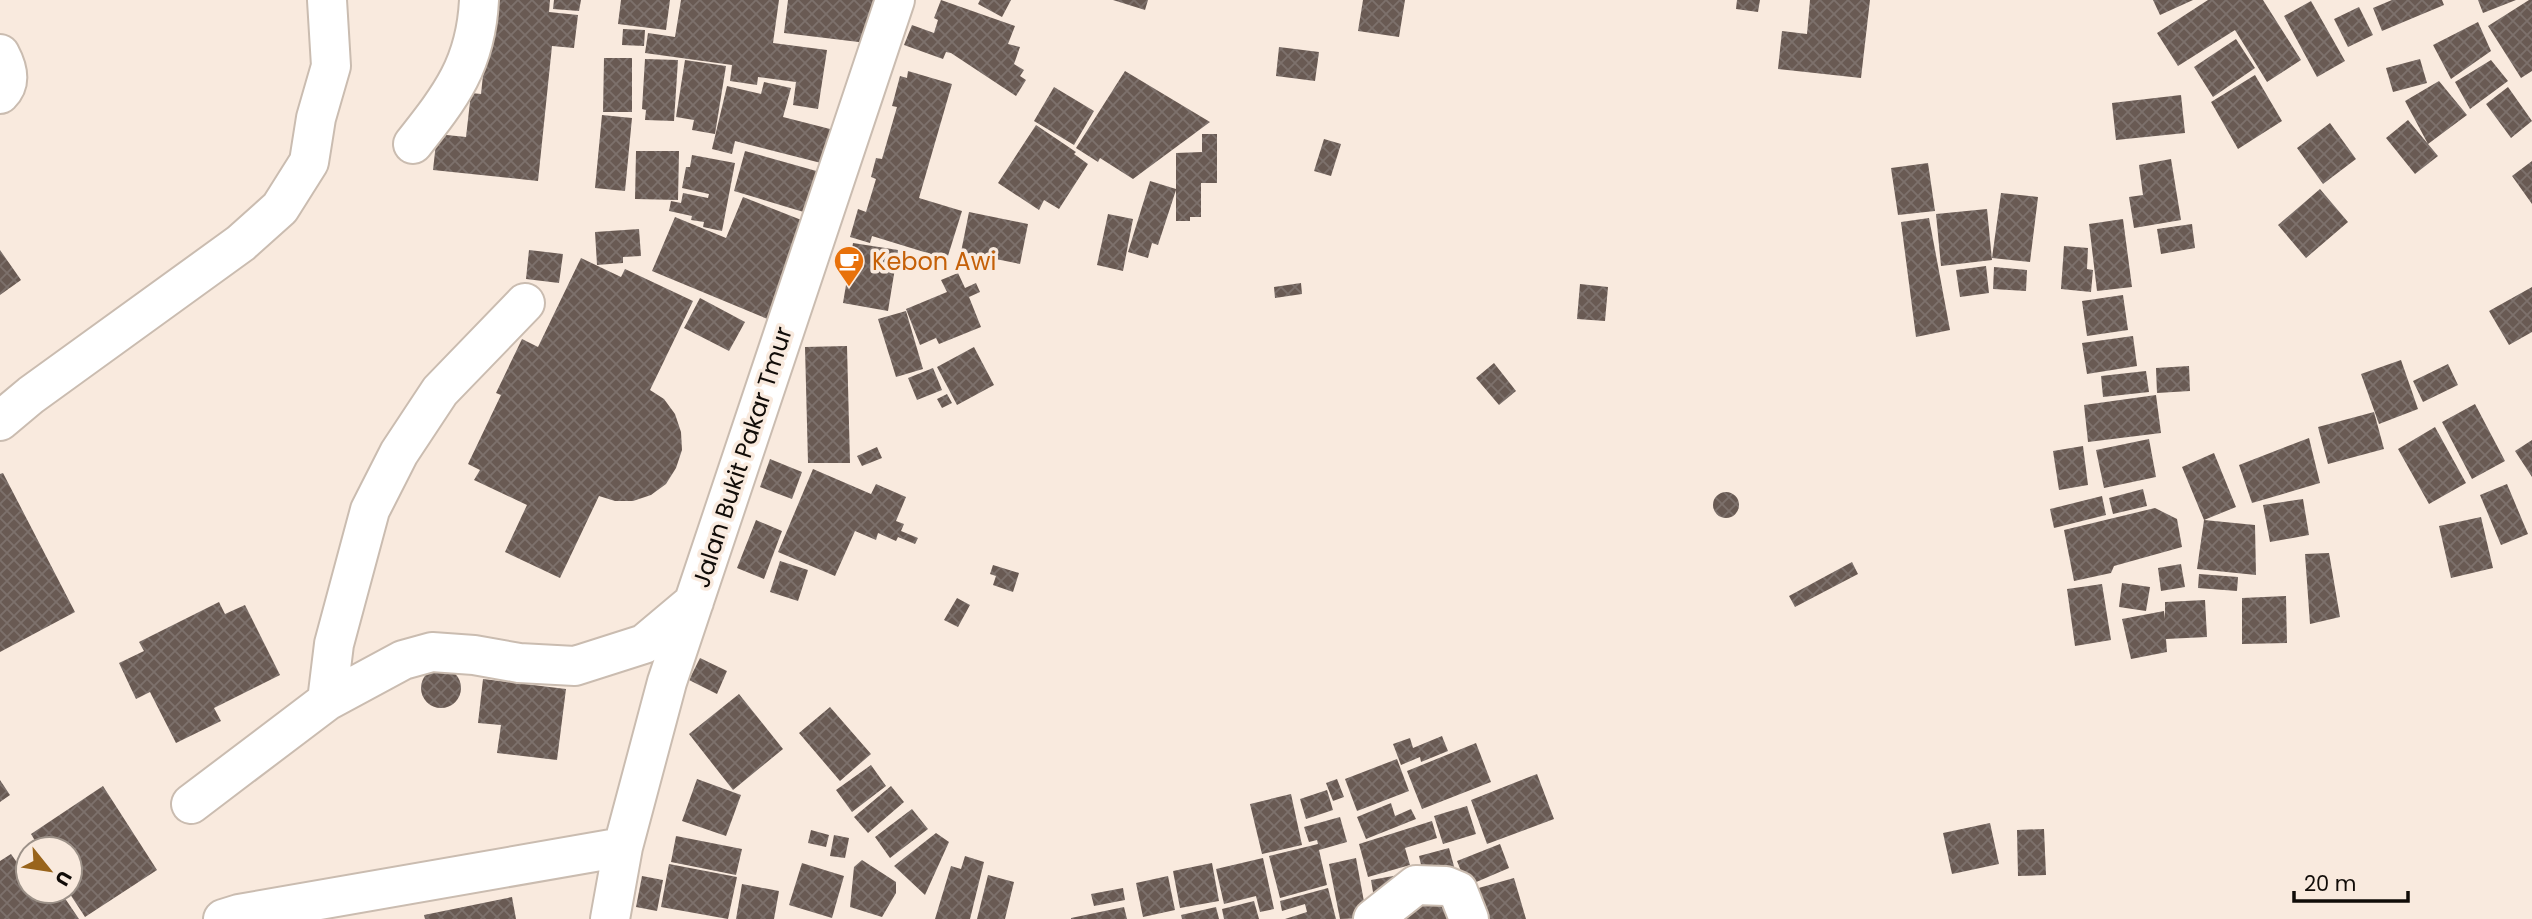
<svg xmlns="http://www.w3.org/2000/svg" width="2532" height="919" viewBox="0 0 2532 919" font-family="Poppins,sans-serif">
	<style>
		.building { fill: url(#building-cross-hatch) }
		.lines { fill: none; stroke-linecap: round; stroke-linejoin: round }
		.minor-casing { stroke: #cabcb0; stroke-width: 42 }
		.minor { stroke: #fff; stroke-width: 38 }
		.labels { text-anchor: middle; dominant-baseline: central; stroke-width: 7; stroke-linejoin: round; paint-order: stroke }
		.food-label { font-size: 24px; fill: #c56008; stroke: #f9eade; text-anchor: start }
		.street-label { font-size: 24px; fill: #110c08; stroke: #f9eade }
	</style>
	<defs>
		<pattern id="building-cross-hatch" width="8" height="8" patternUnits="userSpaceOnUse" patternTransform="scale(1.75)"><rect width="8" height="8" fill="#695a53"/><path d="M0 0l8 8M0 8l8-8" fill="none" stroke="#7d716c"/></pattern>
	</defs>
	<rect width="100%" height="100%" fill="#f9eade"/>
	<path class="building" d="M491,0h59l-1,12 29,3 -4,33 -22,-2 -14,135 -105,-11 4,-36 29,3 5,-44 10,1z
		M554,0h27l-2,11 -26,-2z
		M621,0h49l-4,30 -48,-6z
		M681,0h98l-6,43 54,7 -9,59 -25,-4 3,-23 -38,-5 -1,8 -27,-4 2,-16 -87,-12 3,-20 27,4z
		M788,0h85l-6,43 -83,-10z
		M941,0l74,26 -7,18 12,3 -6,17 10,6 -4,6 6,4 -10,16 -65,-43 -5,-1 -3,7 -39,-14 8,-20 22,8 4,-13 -4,-2z
		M980,0h31l-9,17 -24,-13z
		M1113,0h35l-3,10z
		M1363,0h42l-6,37 -41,-6z
		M1737,0h23l-2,12 -22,-3z
		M1810,0h60l-9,78 -83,-9 4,-38 25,3z
		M2153,0h40l-33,15z
		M2208,0h55l38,60 -34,22 -32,-52 -57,36 -21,-33z
		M2392,0h50l2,5 -62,26 -9,-23z
		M2478,0h38l-33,13z
		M2529,0h3v71l-11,7 -33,-52z
		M2311,1l34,60 -28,16 -33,-61z
		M2359,7l14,28 -25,12 -14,-28z
		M2478,22l13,29 -40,28 -18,-34z
		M623,29l22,1 -1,16 -22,-1z
		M2236,39l19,29 -42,29 -19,-30z
		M1279,47l40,5 -4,29 -39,-5z
		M604,58h28v54h-29z
		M645,59l33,1 -4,61 -29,-1 1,-10 -4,-1z
		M2420,59l7,24 -34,9 -7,-24z
		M685,60l41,6 -11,68 -23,-4 2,-10 -18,-3z
		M2491,60l17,21 -38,28 -15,-27z
		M908,71l44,13 -33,114 43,13 -15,48 -75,-23 -2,7 -20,-6 8,-28 8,3 10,-33 -5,-2 5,-19 6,1 15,-52 -5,-1 8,-30 7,2z
		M1125,71l85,51 -77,57 -33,-21 -2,4 -22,-14z
		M2255,75l27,46 -44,28 -27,-47z
		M2439,81l28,34 -39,29 -23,-43z
		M764,82l27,6 -8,29 51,13 -9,34 -90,-23 -3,13 -20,-5 15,-63 34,8z
		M1054,87l40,24 -20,34 -40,-24z
		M2508,87l24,34 -21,17 -25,-34z
		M2181,95l4,38 -69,7 -4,-37z
		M602,115l30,3 -7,73 -30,-3z
		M2408,120l30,36 -23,18 -29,-36z
		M2330,123l26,36 -33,25 -26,-36z
		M1036,125l40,27 -2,2 14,10 -29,45 -15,-9 -5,10 -41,-27z
		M1202,134h15v49h-16v34h-11v4h-14v-31l-18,55 -6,-2 -4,15 -20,-6 22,-71 26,8v-36l26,-1z
		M1324,139l17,5 -10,32 -17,-5z
		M636,151h43l-1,49 -43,-1z
		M745,151l75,21 -13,41 -73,-22z
		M692,155l43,8 -13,68 -19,-4 1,-5 -13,-2 1,-4 -23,-5 2,-10 10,2 2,-10 25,5 1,-4 -27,-6 4,-21h4z
		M2171,159l10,61 -47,8 -5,-31 14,-2 -4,-30z
		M2532,161v43l-20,-28z
		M1928,163l7,48 -37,4 -7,-47z
		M2320,189l28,33 -42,36 -28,-33z
		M2001,193l37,4 -8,65 -38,-4z
		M743,197l66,26 -39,97 -118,-49 23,-54 51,21z
		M1987,209l5,51 -51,6 -5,-52z
		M969,212l59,12 -8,40 -59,-12z
		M1108,214l25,5 -10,52 -26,-6z
		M1929,218l21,112 -34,7 -15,-115z
		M2123,219l9,68 -35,4 -8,-67z
		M2192,224l3,24 -34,6 -4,-25z
		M639,229l2,27 -18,1v6l-26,2 -2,-33z
		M853,243l45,7 -10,61 -45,-8z
		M2064,246l24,2 -1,21 6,1 -2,22 -30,-3z
		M0,250l21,30 -21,15z
		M529,250l34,4 -4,29 -33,-4z
		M581,258l40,19 4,-8 68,32 -43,89 14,9 11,15 6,18 1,18 -6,18 -10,16 -15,11 -18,6h-18l-16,-5 -39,82 -55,-26 22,-47 -53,-25 6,-10 -12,-6 33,-69 -5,-2 26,-54 16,8z
		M1986,266l3,27 -29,4 -4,-27z
		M1994,267l33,3 -1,21 -33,-2z
		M958,273l7,15 11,-5 4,9 -11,5 12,30 -42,17 -3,-6 -16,7 -14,-36 41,-17 -6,-12z
		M1301,283l1,11 -27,4 -1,-11z
		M1580,284l28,3 -3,34 -28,-2z
		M2532,287v45l-23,13 -20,-34z
		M2123,295l5,35 -41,6 -5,-35z
		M700,298l45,24 -16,29 -45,-23z
		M906,311l17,58 -27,8 -18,-58z
		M2133,336l4,30 -50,8 -5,-31z
		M847,346l3,117h-42l-3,-116z
		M974,347l20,38 -37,20 -20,-38z
		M2401,360l17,49 -39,15 -18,-50z
		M1494,363l22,28 -17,14 -23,-27z
		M2448,364l10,21 -35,17 -10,-21z
		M2189,366l1,25 -33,2 -1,-25z
		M933,368l9,22 -25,10 -9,-22z
		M2146,371l3,21 -46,5 -2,-21z
		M947,394l5,9 -10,5 -5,-9z
		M2156,395l5,38 -73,9 -4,-37z
		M2475,404l30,57 -33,18 -30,-57z
		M2374,412l10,37 -56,15 -10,-37z
		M2435,427l31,56 -37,21 -31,-55z
		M2309,438l11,45 -68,20 -13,-38z
		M2149,439l7,38 -52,11 -8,-38z
		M2532,440v37l-17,-26z
		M2083,446l5,39 -29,5 -6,-39z
		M877,447l5,11 -20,8 -5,-10z
		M2214,453l22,54 -32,13 51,5 1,50 -59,-6 7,-49 -22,-53z
		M770,459l32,13 -10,27 -32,-12z
		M813,469l58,25 5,-10 30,13 -10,24 8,3 -3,7 17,7 -3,6 -17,-7 -2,4 -18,-8 -2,7 -21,-9 -20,45 -57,-24z
		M3,473l72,139 -75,40v-178z
		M2507,484l21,50 -27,11 -21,-50z
		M2143,489l4,17 -34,8 -4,-16z
		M1713 505a13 13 0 1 1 26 0a13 13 0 1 1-26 0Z
		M2102,496l4,19 -52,13 -4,-19z
		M2303,499l6,36 -39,7 -7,-37z
		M2155,508l22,11 5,28 -68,19 -3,7 -37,8 -10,-51z
		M2481,517l12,51 -42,10 -12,-52z
		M756,520l26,11 -18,48 -27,-11z
		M2329,553l11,64 -30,7 -5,-70z
		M780,561l28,9 -10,31 -28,-9z
		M1852,562l6,12 -63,33 -6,-11z
		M2181,564l4,23 -24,4 -3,-23z
		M993,565l26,8 -6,19 -20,-7 3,-9 -6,-2z
		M2199,574l39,3 -1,14 -39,-3z
		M2122,583l28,4 -4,24 -27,-4z
		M2102,584l9,56 -36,6 -8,-57z
		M2286,596l1,47 -45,1v-46z
		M957,598l13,7 -12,22 -14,-7z
		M2205,600l2,37 -41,2 1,13 -36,7 -9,-40 42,-8 1,8v-17z
		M219,602l6,12 20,-9 35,70 -66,33 7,13 -45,22 -26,-51 -14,7 -17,-36 25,-12 -5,-9z
		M700,658l27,13 -10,23 -28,-14z
		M421 688a20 20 0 1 1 40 0a20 20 0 1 1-40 0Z
		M483,679l83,10 -9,71 -60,-7 4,-28 -23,-2z
		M739,694l44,55 -50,41 -44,-56z
		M830,707l41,47 -31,27 -41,-48z
		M1442,736l6,15 -27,11 -1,-5 -19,8 -8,-21 17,-6 3,10z
		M1476,743l15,39 -69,27 -15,-38z
		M1397,759l12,32 -52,20 -12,-32z
		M871,765l15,21 -34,26 -16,-22z
		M1537,774l17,45 -67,25 -16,-44z
		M697,779l44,16 -15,41 -44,-15z
		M1337,779l7,18 -11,4 -7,-18z
		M0,780l10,15 -10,7z
		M103,786l54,84 -72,47 -17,-26h2v-42h-30l-9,-15z
		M891,786l13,16 -36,31 -14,-16z
		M1327,790l6,20 -27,9 -6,-20z
		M1291,794l11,51 -40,9 -12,-50z
		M1391,803l4,13 16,-7 5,10 -50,20 -9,-22z
		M1467,806l9,28 -33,10 -9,-28z
		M912,809l16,20 -38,29 -15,-21z
		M1340,817l7,25 -28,8 8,35 -47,13 -11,-42 49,-12 -1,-4 -8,2 -5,-15z
		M1432,821l5,17 -32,10 5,17 -42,12 -9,-33z
		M1990,823l9,41 -47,10 -9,-41z
		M2044,829l2,46 -28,1 -1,-46z
		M811,830l18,5 -3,12 -18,-4z
		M936,833l13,9 -24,53 -31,-29z
		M834,835l15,3 -4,20 -15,-2z
		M676,836l66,13 -6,26 -65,-13z
		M1500,844l9,24 -42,18 -10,-25z
		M1449,848l6,22 -31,8 -5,-22z
		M11,854l12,17 5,-3v23h32l19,28h-79v-58z
		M965,856l19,6 -14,57h-35l16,-53 10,3z
		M1263,858l11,51 -14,3 -4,-16 -32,8 -8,-35z
		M1356,858l11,60 -27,1 -11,-55z
		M862,860l34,22v11l-14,24 -32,-10 4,-40z
		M802,863l42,13 -12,42 -43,-13z
		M1212,863l7,38 -39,7 -7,-37z
		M669,864l68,13 -9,42 -67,-12z
		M1410,873l-35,31 -4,-24z
		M988,875l26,7 -9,37h-28z
		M642,876l21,4 -6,31 -21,-4z
		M1168,876l7,34 -32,7 -7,-34z
		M1514,878l12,41h-50l-8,-28z
		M742,884l37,7 -5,28h-38z
		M1123,888l2,12 -31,6 -3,-12z
		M1328,888l8,31h-51l22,-7 -2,-8 -23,7 -2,-10z
		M1444,895l14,24h-54l-3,-16z
		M512,897l4,22h-91l-1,-4z
		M1254,901l5,18h-35l-2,-10z
		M1124,907l3,12h-56v-1z
		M1216,907l3,12h-37l-1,-4z"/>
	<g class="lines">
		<g class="minor-casing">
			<path id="minor" d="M0,54c7,13 12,28 0,40
				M413,144c38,-48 63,-80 66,-144
				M0,421l31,-26 210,-152 39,-35 29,-46 7,-44 15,-52 -4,-66
				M327,701l7,-57 36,-134 29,-57 41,-62 85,-88
				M191,804l136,-103 76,-41 29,-8 42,3 45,8 56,3 69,-22 50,-42
				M223,919l16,-5 384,-67
				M610,919l13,-72 44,-165 228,-682
				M1373,919l43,-34 30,1 12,5 11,28"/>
		</g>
		<use href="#minor" class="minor"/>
	</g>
	<defs>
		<g id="cafe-pin" transform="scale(1.575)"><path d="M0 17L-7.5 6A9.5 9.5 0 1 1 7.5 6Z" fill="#e8710a" stroke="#f9eade"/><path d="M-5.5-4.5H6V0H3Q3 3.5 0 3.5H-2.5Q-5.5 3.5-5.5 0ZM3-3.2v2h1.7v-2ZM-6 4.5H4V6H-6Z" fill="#fff"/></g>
	</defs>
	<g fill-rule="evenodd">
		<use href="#cafe-pin" x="849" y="261"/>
	</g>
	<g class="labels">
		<g class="food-label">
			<text x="872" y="261">Kebon Awi</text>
		</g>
		<g class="street-label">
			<text transform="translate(742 457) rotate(-72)">Jalan Bukit Pakar Tmur</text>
		</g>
	</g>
	<g transform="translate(49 870) rotate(120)"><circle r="33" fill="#f9eade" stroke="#9c9188" stroke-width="2"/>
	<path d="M0-5L12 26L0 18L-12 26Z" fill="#99641b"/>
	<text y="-10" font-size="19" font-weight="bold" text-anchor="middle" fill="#110c08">U</text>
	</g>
	<path d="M2294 891v10h114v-10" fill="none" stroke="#110c08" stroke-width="3.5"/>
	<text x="2304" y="891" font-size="21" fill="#110c08" stroke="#f9eade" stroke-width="5" paint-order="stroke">20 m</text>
</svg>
